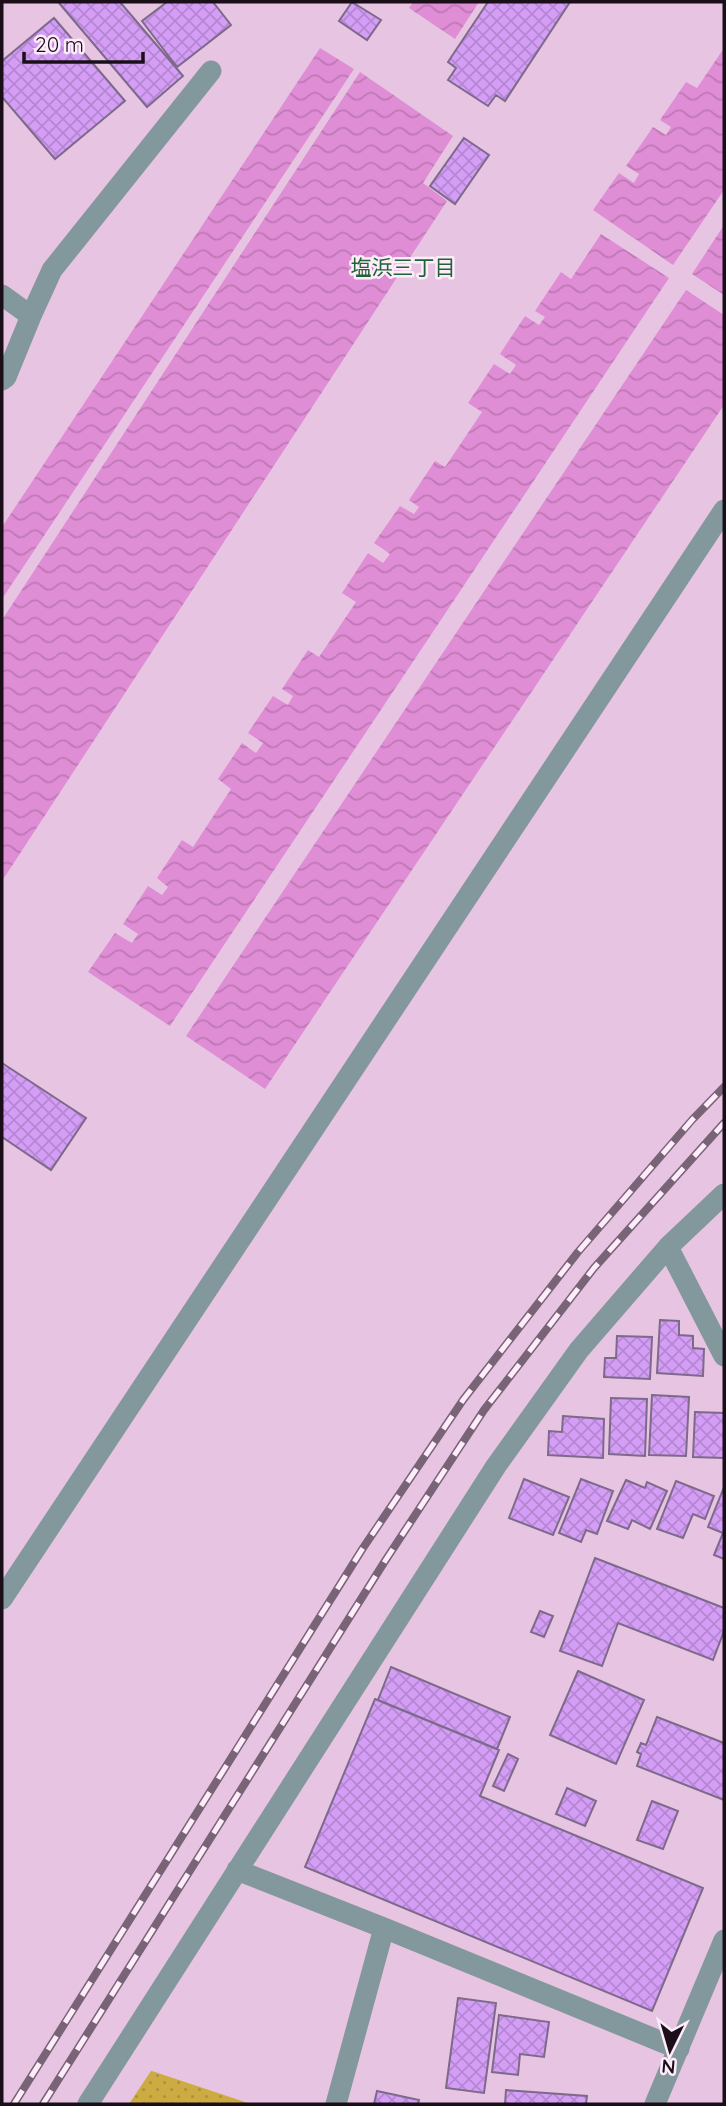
<svg xmlns="http://www.w3.org/2000/svg" width="726" height="2106" viewBox="0 0 726 2106" font-family="Quicksand,'Noto Sans JP',sans-serif">
	<style>
		.grass { fill: url(#grass-dots) }
		.water { fill: url(#water-waves) }
		.building { fill: url(#building-cross-hatch); stroke: #7d6a8a; stroke-width: 2 }
		.lines { fill: none; stroke-linecap: round; stroke-linejoin: round }
		.minor { stroke: #83989c; stroke-width: 21 }
		.tertiary { stroke: #83989c; stroke-width: 21 }
		.rail-casing { stroke: #796376; stroke-width: 8 }
		.rail { stroke: #feecfb; stroke-width: 5; stroke-dasharray: 16; stroke-linecap: butt }
		.labels { text-anchor: middle; dominant-baseline: central; stroke-width: 5; stroke-linejoin: round; paint-order: stroke }
		.neighbourhood-label { font-size: 21px; fill: #1f6336; stroke: #feecfb }
	</style>
	<defs>
		<pattern id="grass-dots" width="8" height="8" patternUnits="userSpaceOnUse" patternTransform="scale(1.75)"><rect width="8" height="8" fill="#ccab43"/><path d="M2 2h.1M6 6h.1" fill="none" stroke="#af923a" stroke-width="1.8" stroke-linecap="round"/></pattern>
		<pattern id="water-waves" width="16" height="10" patternUnits="userSpaceOnUse" patternTransform="scale(1.75)"><rect width="16" height="10" fill="#df8dd5"/><path d="M0 5q4-4 8 0t8 0" fill="none" stroke="#bf78b6"/></pattern>
		<pattern id="building-cross-hatch" width="8" height="8" patternUnits="userSpaceOnUse" patternTransform="scale(1.75)"><rect width="8" height="8" fill="#d49ef7"/><path d="M0 0l8 8M0 8l8-8" fill="none" stroke="#b587d3"/></pattern>
	</defs>
	<rect width="100%" height="100%" fill="#e7c5e2"/>
	<path class="grass" d="M151,2071h1l99,33h-122z"/>
	<path class="water" d="M413,2h66l-24,37 -46,-31z
		M320,48l34,21 -352,530v-72z
		M724,48v142l-51,75 -80,-55 26,-37 15,10 5,-9 -13,-8 27,-39 13,8 5,-8 -11,-7 26,-38 11,6z
		M360,72l93,64 -30,47 24,18 -445,680v-261z
		M724,225v70l-32,-21z
		M601,234l68,44 -499,748 -82,-54 27,-39 17,10 6,-9 -15,-10 25,-38 14,9 6,-8 -11,-9 25,-38 11,7 38,-58 -13,-10 24,-36 14,10 7,-10 -15,-10 25,-37 15,9 5,-9 -11,-7 26,-39 11,7 37,-55 -14,-9 26,-40 15,10 7,-9 -16,-11 26,-37 14,8 5,-7 -10,-7 26,-39 10,6 37,-55 -14,-9 26,-39 16,10 6,-9 -16,-11 25,-38 14,9 6,-8 -10,-6 26,-39 10,7z
		M686,290l38,25v90l-459,684 -79,-53z"/>
	<path class="building" d="M61,2h59l63,74 -36,31 -88,-104z
		M167,2h46l18,23 -54,42 -35,-46z
		M352,2l29,18 -14,20 -28,-19z
		M488,2h82l-65,99 -9,-6 -8,11 -40,-26 8,-12 -8,-6z
		M54,18l71,83 -70,58 -53,-62v-36z
		M464,138l25,17 -34,49 -25,-18z
		M2,1063l84,55 -35,52 -49,-33z
		M660,1320l19,1v14l14,1v12l11,1 -1,27 -46,-3z
		M617,1336l35,1 -2,42 -46,-2 1,-19h11z
		M652,1395l37,2 -3,59 -37,-1z
		M611,1398l36,1 -2,57 -36,-2z
		M695,1412l29,1v45l-31,-1z
		M563,1416l41,3 -1,39 -55,-3 1,-24 13,1z
		M524,1479l45,18 -16,38 -44,-17z
		M581,1479l32,12 -16,43 -11,-4 -5,12 -22,-9z
		M626,1480l19,8 2,-6 20,9 -17,38 -18,-9 -4,9 -21,-8z
		M676,1481l38,15 -9,23 -12,-5 -10,24 -26,-9z
		M724,1487v72l-10,-4 9,-22 -15,-6z
		M595,1558l129,50v23l-11,29 -95,-37 -16,43 -42,-15z
		M540,1611l13,5 -9,21 -13,-5z
		M391,1667l119,50 -13,32 -119,-49z
		M578,1671l66,29 -28,64 -66,-29z
		M375,1699l124,51 -19,46 223,92 -51,123 -347,-144z
		M657,1717l67,26v57l-87,-34 4,-12 -4,-2 4,-9 5,2z
		M508,1754l10,5 -14,32 -11,-5z
		M567,1788l29,13 -11,25 -29,-12z
		M652,1801l26,10 -15,38 -26,-9z
		M458,1998l38,5 -12,90 -38,-5z
		M499,2015l50,7 -5,35 -24,-3 -2,21 -26,-3z
		M506,2090l81,6 -1,8h-81z
		M377,2091l42,9 -1,4h-44z"/>
	<g class="lines">
		<path class="minor" d="M2,295l29,21 -25,61 -4,3
			M31,316l21,-46 159,-199
			M668,1247l56,109
			M2,1599l722,-1089
			M237,1870l147,58 295,121
			M88,2104l408,-638 83,-116 89,-103 56,-53
			M336,2104l48,-176"/>
		<path class="tertiary" d="M655,2104l69,-164"/>
		<g class="rail-casing">
			<path id="rail" d="M14,2104l349,-556 100,-148 115,-148 114,-132 32,-33
				M43,2104l342,-543 99,-151 110,-142 130,-145"/>
		</g>
		<use href="#rail" class="rail"/>
	</g>
	<g class="labels">
		<g class="neighbourhood-label">
			<text x="403" y="267">塩浜三丁目</text>
		</g>
	</g>
	<rect width="726" height="2106" fill="none" stroke="#1a0f19" stroke-width="7"/>
	<g transform="translate(670 2050) rotate(185)" stroke="#feecfb" stroke-width="5" paint-order="stroke">
	<path d="M0-5L12 26L0 18L-12 26Z" fill="#1a0f19"/>
	<text y="-10" font-size="19" font-weight="bold" text-anchor="middle" fill="#1a0f19">N</text>
	</g>
	<path d="M24 52v10h119v-10" fill="none" stroke="#1a0f19" stroke-width="3.5"/>
	<text x="35" y="52" font-size="21" fill="#1a0f19" stroke="#feecfb" stroke-width="5" paint-order="stroke">20 m</text>
</svg>
